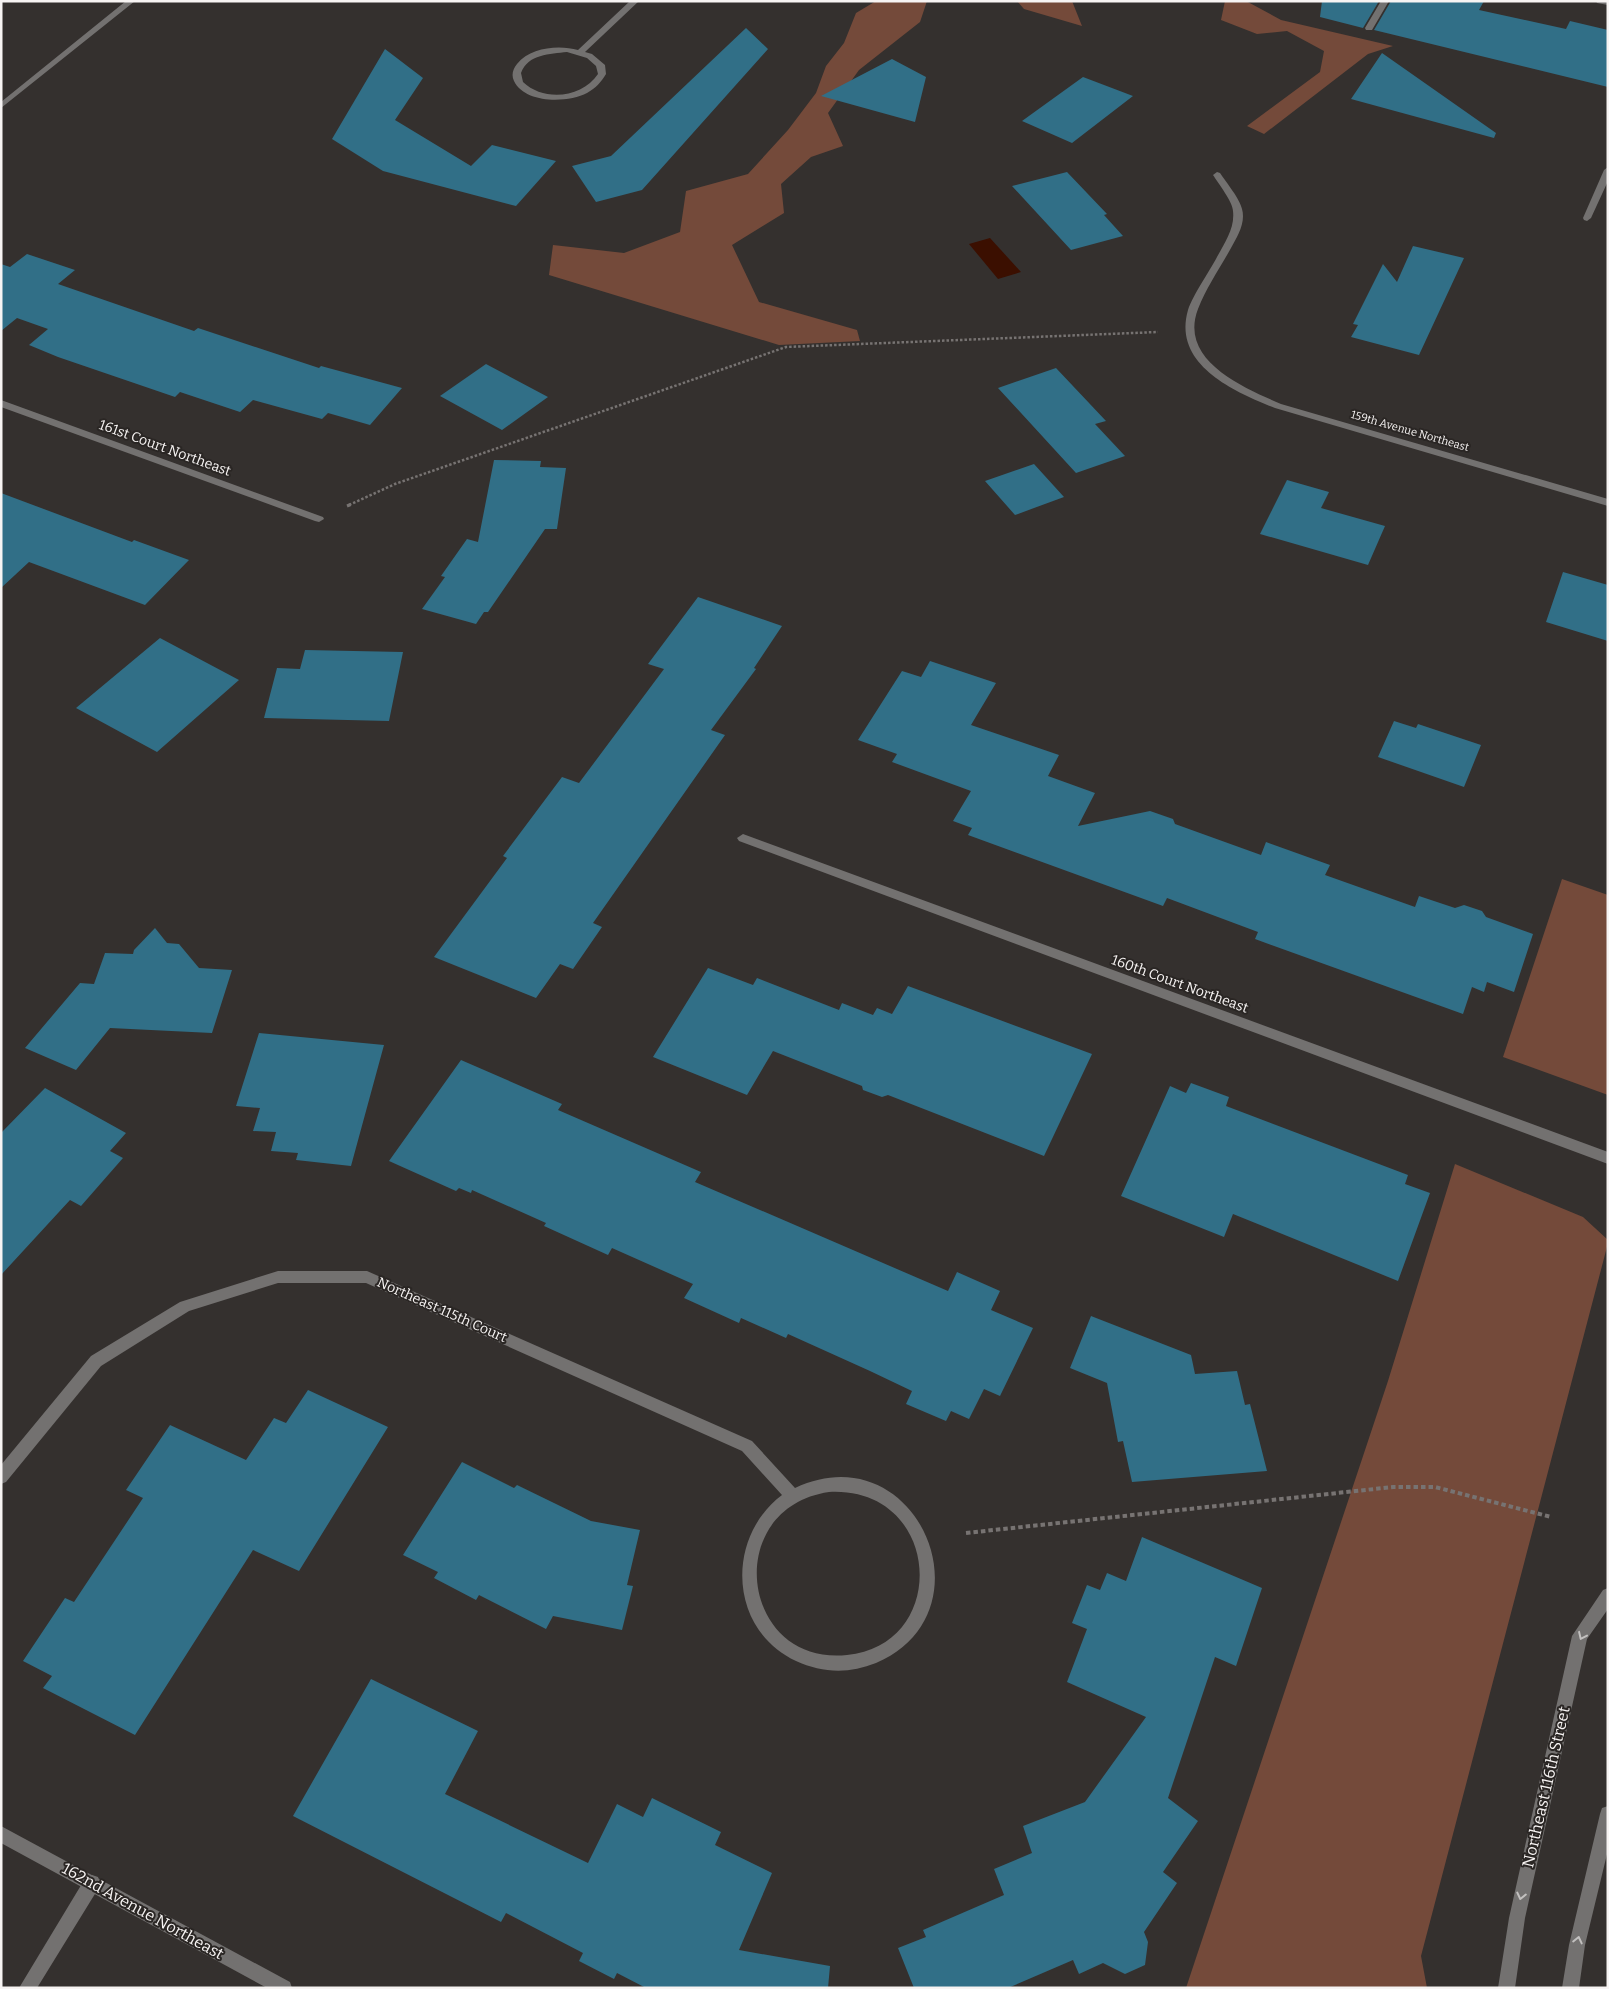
<svg xmlns="http://www.w3.org/2000/svg" width="1609" height="1989" viewBox="0 0 1609 1989" font-family="Bitter,serif">
	<style>
		.green { fill: #744a3a }
		.water { fill: #3b0f00 }
		.building { fill: #316f87 }
		.lines { fill: none; stroke-linecap: round; stroke-linejoin: round }
		.path-far2 { stroke: #777372; stroke-width: 2.5; stroke-dasharray: 2.5 2; stroke-linecap: butt }
		.path-far1 { stroke: #777372; stroke-width: 3; stroke-dasharray: 4 2.5; stroke-linecap: butt }
		.path { stroke: #777372; stroke-width: 4; stroke-dasharray: 4.5 3; stroke-linecap: butt }
		.service { fill: #737170; fill-rule: evenodd }
		.minor { fill: #737170; fill-rule: evenodd }
		.tertiary { fill: #737170; fill-rule: evenodd }
		.oneway { stroke: #c2c0bf }
		.labels { text-anchor: middle; dominant-baseline: central; stroke-width: 4; stroke-linejoin: round; paint-order: stroke }
		.far-street-label { font-size: 11px; fill: #f7f4f3; stroke: #2a2624 }
		.street-label { font-size: 14px; fill: #f7f4f3; stroke: #2a2624 }
		.near-street-label { font-size: 16px; fill: #f7f4f3; stroke: #2a2624 }
	</style>
	<rect width="100%" height="100%" fill="#34302e"/>
	<path class="green" d="M876,1h51l-7,21 -61,48 -31,43 15,33 -32,11 -30,27 3,29 -52,32 27,57 98,28 3,11 -81,4 -230,-70 4,-30 71,8 56,-21 6,-41 62,-17 40,-44 28,-37 10,-27 18,-23 12,-30z
		M1017,1h55l10,25 -58,-17z
		M1225,1h21l35,19 112,26 -25,8 -104,80 -17,-8 73,-54 4,-21 -37,-20 -30,3 -36,-14z
		M1562,879l46,16v200l-105,-38z
		M1455,1164l128,53 25,23v3l-187,713 6,32h-241l202,-607z"/>
	<path class="water" d="M990,238l31,34 -23,7 -29,-35z"/>
	<path class="building" d="M1322,1h57l-16,27 -43,-11z
		M1391,1h93l-5,9 87,19 4,-8 38,9v57l-234,-57z
		M746,28l22,21 -126,141 -46,12 -24,-36 39,-10z
		M385,49l38,29 -28,42 76,46 21,-21 64,16 -40,45 -133,-35 -51,-32z
		M1382,53l114,80 -2,5 -143,-39z
		M892,59l34,18 -11,45 -94,-26z
		M1083,77l50,19 -61,47 -50,-22z
		M1067,172l40,42 -3,1 19,21 -52,14 -59,-64z
		M1413,246l51,12 -45,97 -68,-18 7,-12 -5,-1 30,-60 14,18z
		M27,254l48,16 -17,14 136,47 4,-3 121,40 2,-2 81,22 -32,37 -42,-12 -6,6 -69,-19 -13,12 -60,-20 -5,5 -117,-40 -29,-12 19,-16 -31,-11 -16,13v-67l9,3z
		M486,364l62,33 -46,33 -62,-34z
		M1056,368l50,53 -11,3 30,32 -49,17 -78,-85z
		M494,460l47,1 -1,6 26,1 -9,61h-12l-57,83h-4l-8,12 -54,-15 23,-32 -4,-1 26,-37 11,3z
		M1034,464l30,33 -49,18 -30,-34z
		M1287,480l42,12 -8,16 64,18 -17,39 -108,-31z
		M1,493l131,49 2,-2 55,20 -44,45 -116,-43 -28,26z
		M1563,572l45,13v56l-62,-19z
		M698,597l84,29 -28,42 2,1 -45,61 14,5 -132,188 9,4 -29,42 -13,-5 -24,34 -102,-41 73,-99 -4,-2 59,-79 17,6 85,-114 -16,-5z
		M160,638l79,42 -82,72 -81,-44z
		M305,650l98,2 -14,69 -125,-3 13,-50 23,1z
		M930,661l66,22 -25,42 88,30 -11,21 47,17 -17,33 72,-15 23,8 2,5 86,31 5,-13 64,23 -5,10 90,32 4,-11 36,12 9,-3 18,6 4,6 47,17 -19,58 -27,-10 -3,10 -12,-5 -9,27 -208,-75 3,-7 -91,-34 -4,8 -195,-71 4,-7 -19,-7 18,-30 -79,-29 5,-8 -39,-14 44,-69 19,6z
		M1394,721l22,7 2,-4 63,21 -17,42 -86,-30z
		M155,928l12,15 12,1 20,24 33,2 -20,63 -102,-5 -34,42 -51,-22 55,-65 14,1 11,-31 28,1 1,-4z
		M708,968l45,17 4,-7 82,32 3,-7 31,12 4,-7 15,6 16,-28 184,68 -48,102 -156,-61 -6,2 -19,-7 -1,-4 -89,-35 -26,44 -94,-38z
		M259,1033l125,12 -33,121 -55,-6 2,-7 -27,-2 5,-19 -23,-1 7,-23 -24,-2z
		M461,1060l101,44 -4,6 143,62 -6,10 253,109 9,-19 43,19 -9,19 42,18 -33,68 -16,-7 -15,30 -18,-8 -5,10 -40,-17 6,-13 -42,-20 -82,-37 -2,4 -45,-20 -2,5 -55,-25 9,-14 -81,-36 -4,7 -64,-29 2,-3 -74,-33 -1,3 -12,-5 -3,3 -67,-30z
		M1191,1083l38,14 -3,9 182,69 -3,9 25,9 -32,88 -165,-67 -9,23 -103,-41 49,-110 16,7z
		M45,1088l81,45 -16,18 13,7 -42,48 -11,-6 -69,75v-142z
		M1091,1316l100,39 4,19 42,-3 8,34 5,-1 17,67 -135,11 -9,-41 -5,1 -11,-59 -37,-15z
		M308,1390l80,37 -89,144 -46,-21 -118,185 -92,-47 9,-12 -29,-15 42,-63 9,4 69,-104 -17,-8 44,-65 76,35 28,-42 12,5z
		M462,1462l52,26 3,-3 74,36 49,9 -13,55 6,1 -11,44 -69,-14 -7,13 -67,-34 -3,5 -42,-22 4,-6 -35,-17z
		M1142,1537l120,51 -26,78 -21,-9 -47,141 30,23 -35,51 14,11 -33,49 4,10 -3,23 -20,9 -22,-11 -24,11 -6,-14 -65,28h-94l-16,-40 28,-11 -3,-7 81,-35 -10,-26 38,-16 -9,-27 62,-24 61,-85 -79,-35 20,-53 -15,-6 15,-38 13,5 7,-17 19,8z
		M371,1679l107,52 -33,63 143,69 29,-59 26,13 9,-19 69,34 -6,13 57,28 -33,77 91,16 -2,22h-182l-29,-15 -3,6 -35,-18 4,-8 -77,-40 -5,9 -208,-106z"/>
	<g class="lines">
		<path class="path-far2" d="M349,505l46,-21 391,-137 372,-15"/>
		<path class="path-far1" d="M347,506l5,-2"/>
		<path class="path" d="M966,1533l427,-46h42l116,30"/>
		<path class="service" d="M1381,1h8l-17,29h-6l-1,-2z
			M92,1875l6,2 2,6 -2,6 -61,99h-18l67,-111z"/>
		<path class="minor" d="M126,1h9l-134,107v-6z
			M630,1h9l-54,51 7,2 13,11 1,9c-5,8 -10,14 -19,19 -19,10 -62,11 -73,-12 -3,-6 -1,-12 3,-17 14,-17 42,-19 61,-14zM567,52l20,6 9,8 2,8c-16,24 -54,28 -75,8l-2,-9c7,-19 29,-19 46,-21z
			M1596,1h12v4l-11,-2z
			M1608,167v14l-17,37 -4,3 -3,-1 -1,-2 21,-48z
			M1217,172l3,1c6,9 20,26 22,36 4,14 -5,28 -11,39 -11,20 -25,40 -33,61 -20,52 47,79 83,95l327,95v7l-333,-98c-40,-16 -103,-43 -87,-98 5,-15 21,-38 29,-53 8,-15 18,-29 16,-46 0,-9 -15,-28 -20,-36z
			M1,400l322,117 1,2 -5,3 -4,-1 -314,-114z
			M743,834l865,318v12l-869,-323 -2,-3z
			M278,1271h89l385,170 43,47c121,-57 200,124 81,175 -27,11 -54,10 -80,-2 -67,-31 -71,-123 -14,-166l-40,-44 -376,-168h-88l-89,28 -88,55 -95,116 -5,2v-19l90,-109 89,-54zM829,1492c113,-6 122,153 18,163 -107,11 -126,-147 -18,-163z"/>
		<path class="tertiary" d="M1608,1588v21l-21,30 -62,279 -10,70h-17l11,-70 63,-282 31,-46z
			M1608,1806v44l-23,95 -6,43h-17l7,-43 31,-131 2,-6z
			M1,1826l289,156 2,6h-25l-266,-145z"/>
	</g>
	<defs><path id="oneway-chevron" d="M-2-3.5L2.5 0L-2 3.5" fill="none" stroke-width="1.6" stroke-linecap="round" stroke-linejoin="round" transform="scale(1.25)"/></defs>
	<g class="oneway">
		<use href="#oneway-chevron" transform="translate(1582 1636) rotate(115)"/>
		<use href="#oneway-chevron" transform="translate(1521 1896) rotate(103)"/>
		<use href="#oneway-chevron" transform="translate(1578 1940) rotate(-77)"/>
	</g>
	<g class="labels">
		<g class="far-street-label">
			<text transform="translate(1410 431) rotate(16)">159th Avenue Northeast</text>
		</g>
		<g class="street-label">
			<text transform="translate(165 448) rotate(20)">161st Court Northeast</text>
			<text transform="translate(1180 984) rotate(20)">160th Court Northeast</text>
			<text transform="translate(442 1310) rotate(24)">Northeast 115th Court</text>
		</g>
		<g class="near-street-label">
			<text transform="translate(1546 1787) rotate(-77)">Northeast 116th Street</text>
			<text transform="translate(143 1911) rotate(29)">162nd Avenue Northeast</text>
		</g>
	</g>
	<rect width="1609" height="1989" fill="none" stroke="#f7f4f3" stroke-width="5"/>
</svg>
